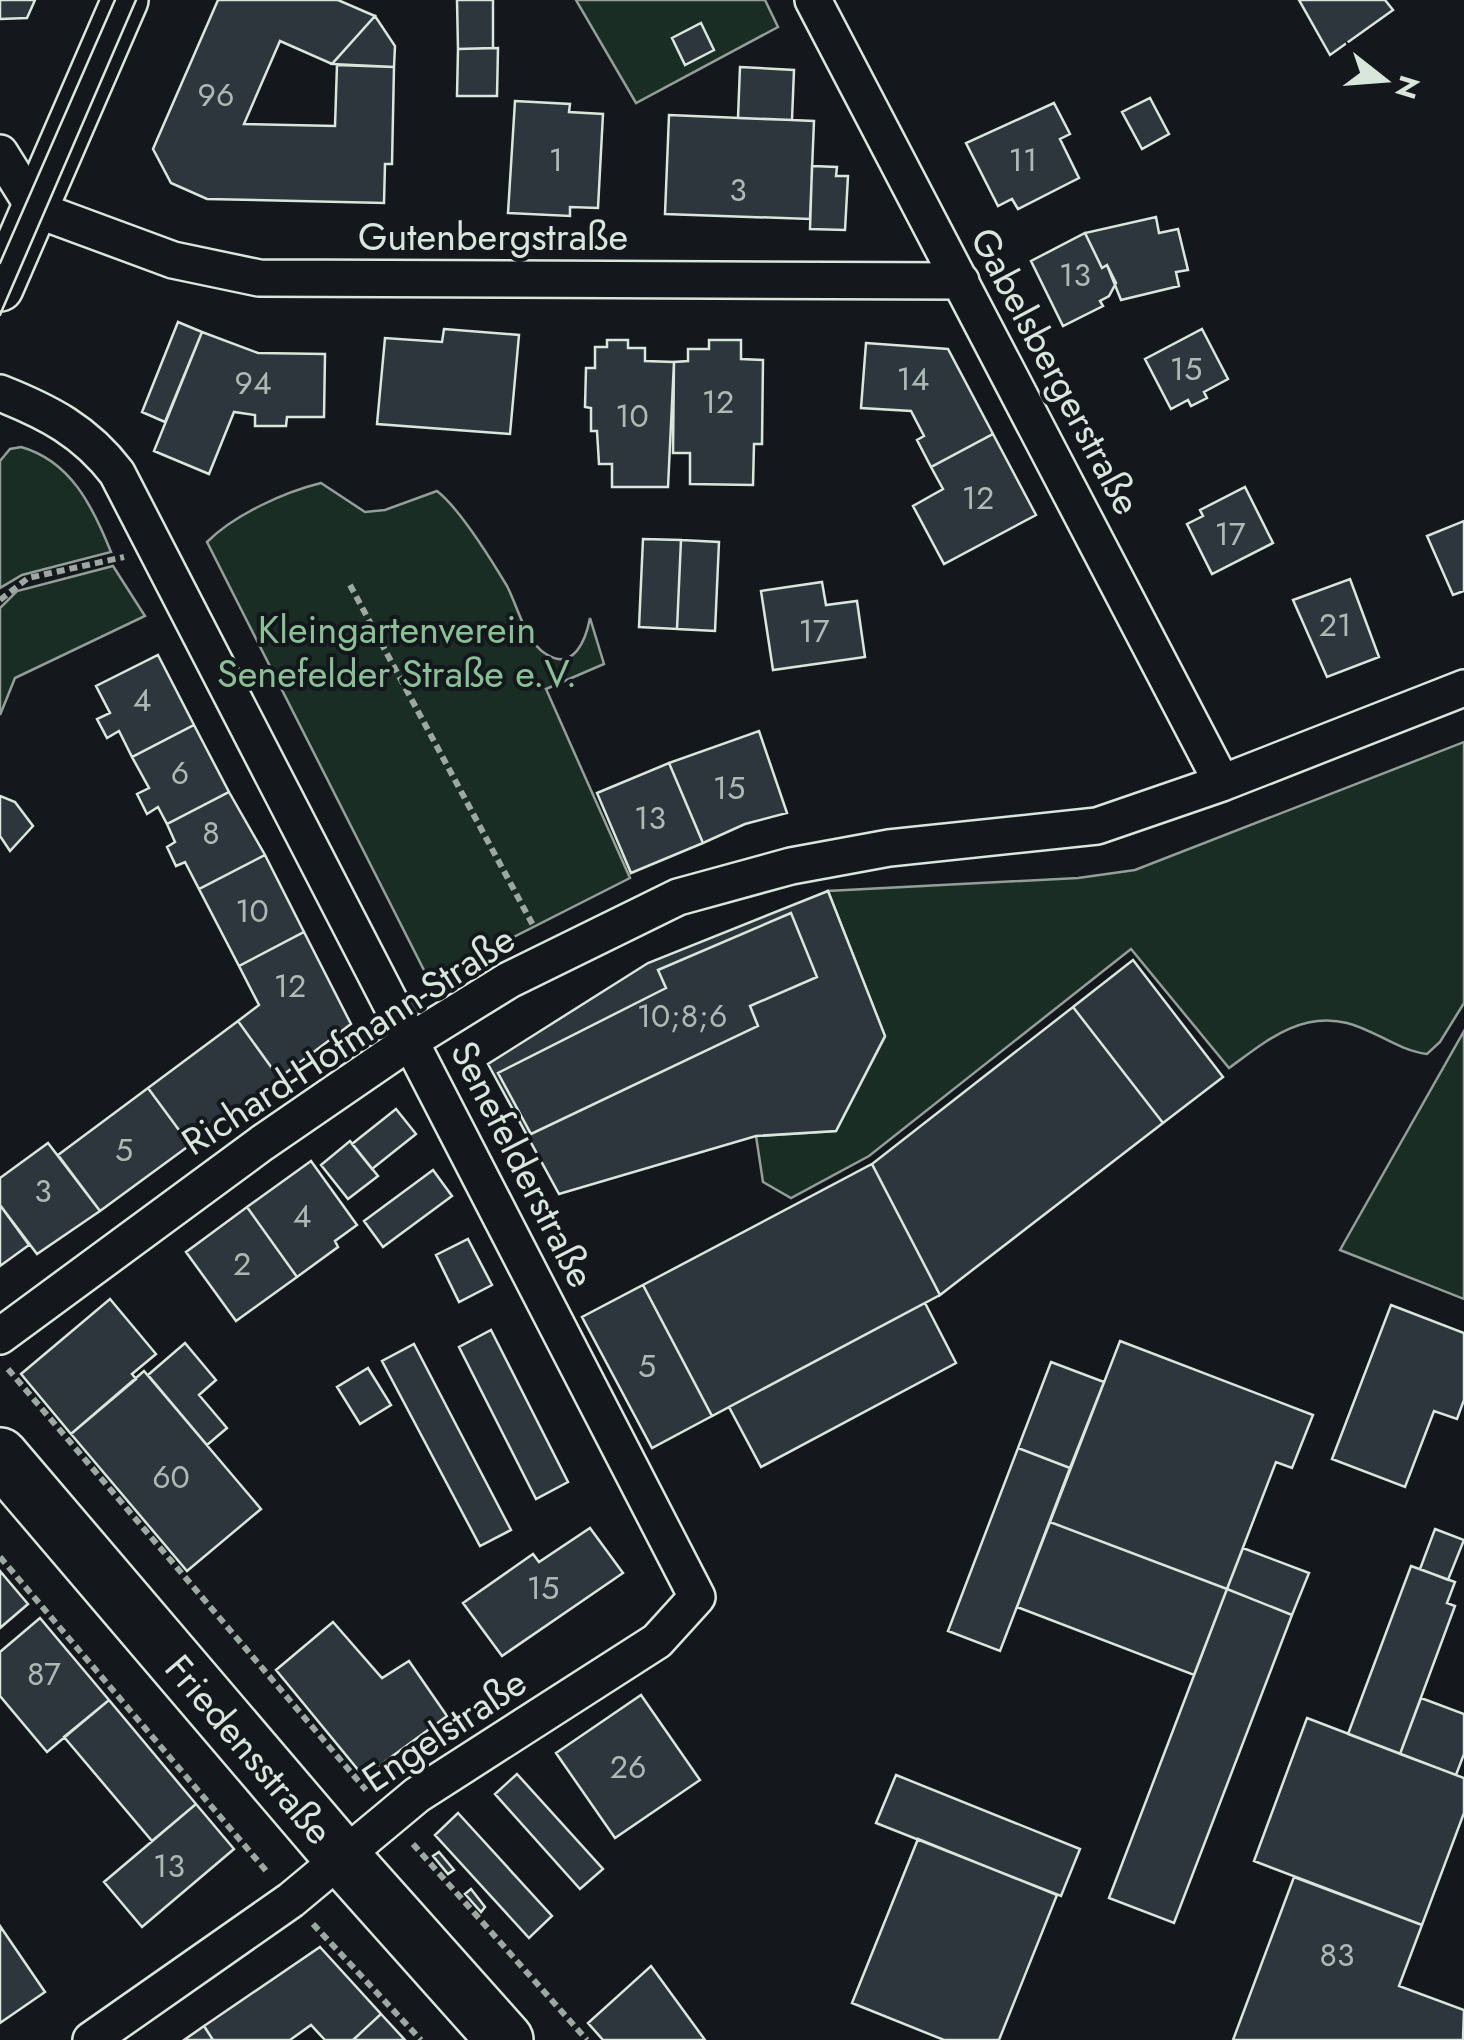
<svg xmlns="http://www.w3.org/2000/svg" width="1464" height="2040" viewBox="0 0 1464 2040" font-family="Jost,sans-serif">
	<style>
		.green { fill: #1a2d24; stroke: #939e99; stroke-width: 2.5 }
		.building { fill: #2c363c; stroke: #d8e6dc; stroke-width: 2.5 }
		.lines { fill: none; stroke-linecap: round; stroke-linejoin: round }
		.minor-casing { stroke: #d8e6dc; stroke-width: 40 }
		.tertiary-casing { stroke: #d8e6dc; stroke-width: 50 }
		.primary-casing { stroke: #d8e6dc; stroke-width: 60 }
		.path { stroke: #9da8a2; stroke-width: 6; stroke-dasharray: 8 5; stroke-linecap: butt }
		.minor { stroke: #14181c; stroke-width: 35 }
		.tertiary { stroke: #14181c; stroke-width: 45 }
		.primary { stroke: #14181c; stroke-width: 55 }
		.tram { stroke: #d8e6dc; stroke-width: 2.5 }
		.labels { text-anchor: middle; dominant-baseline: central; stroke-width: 8; stroke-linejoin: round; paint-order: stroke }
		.number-label { font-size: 32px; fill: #adbab4 }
		.street-label { font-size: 38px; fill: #d8e6dc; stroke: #14181c }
		.park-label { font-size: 38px; fill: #8ac095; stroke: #14181c }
	</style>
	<rect width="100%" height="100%" fill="#14181c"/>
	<path class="green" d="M576,0h189l13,27 -142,76z
		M21,447c50,14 72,60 90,105l-89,23 -22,13v-127l10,-12z
		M321,483l44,29 20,-2 52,-19c22,17 55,70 70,95 11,21 18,55 39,68 28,18 40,-15 44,-36l14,46 -58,25 84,189 -201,102 -222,-438c27,-27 77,-50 114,-59z
		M113,566l32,50 -130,62 -15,37v-107l17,-17z
		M1464,742v261l-24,39 -13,12c-30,-4 -52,-24 -80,-31 -47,-12 -82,19 -118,45l-98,-119 -262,207 -78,42 -28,-16 -7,-46 80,-5 49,-94 -57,-146 250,-13 57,-8z
		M1464,1031v268l-124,-49z"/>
	<path class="building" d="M0,0h35l-8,18 -27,1z
		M218,0h120l37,16 -43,48 -52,-23 -36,83 91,2 2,-61 57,2 -2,97h-7l-1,39 -177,-4 -36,-16 -18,-34z
		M457,0h36v48l-35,1z
		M1299,0h86l8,10 -63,45z
		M375,16l20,30 -1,21 -62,-3z
		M701,23l13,27 -29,15 -13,-27z
		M498,48l-1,48h-40l1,-47z
		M740,67l54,3 -2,50 -54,-2z
		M1150,98l19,36 -27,15 -20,-37z
		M515,101l55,3 -1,8 34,2 -5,94 -28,-1v9l-62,-3z
		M1054,103l16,31 -10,5 19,39 -61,31 -6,-10 -14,7 -32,-63z
		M669,115l145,6 -4,98 -145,-5z
		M812,166l25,1 -1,9h12l-3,54 -35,-1z
		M1156,217l3,16 19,-4 10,41 -12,2 3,14 -58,14 -14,-35 -5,3 -17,-35z
		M1085,233l17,35 5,-3 9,18 -7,13 -9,5 3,5 -40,20 -32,-65z
		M178,322l24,10 -37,90 -23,-10z
		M444,329l75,6 -9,99 -133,-10 8,-86 57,4z
		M1202,329l26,50 -24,13 3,6 -16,8 -3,-6 -17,9 -26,-50z
		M202,332l56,21 67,1 -1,63h-37l-1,9h-31v-11l-21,-3 -25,62 -55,-23z
		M607,340h21v8h17v13l29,1 -6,125h-56v-23h-13l-2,-33h-6v-23l-6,-1 1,-39h9v-21h12z
		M709,340h32v19l22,1 -1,84h-8l-1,41 -63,-1v-31h-17l1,-91 14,-1v-12h21z
		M866,343l82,6 45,85 -62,33 -14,-27 7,-4 -13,-25 -50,-3z
		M993,434l43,81 -92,49 -31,-58 30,-17 -12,-22z
		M1245,487l28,56 -61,31 -25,-50 16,-8 -3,-6z
		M1464,521v70l-11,4 -26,-59z
		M643,539l38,1 -4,89 -38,-2z
		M681,540l38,2 -4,89 -38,-2z
		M1350,579l29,78 -52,20 -34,-77z
		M822,582l4,23 31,-4 8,56 -92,13 -12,-79z
		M158,655l36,70 -62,32 -13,-26 -12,7 -10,-19 13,-6 -14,-27z
		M194,725l35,67 -62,32 -9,-17 -11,7 -10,-20 12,-6 -17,-31z
		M759,731l28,82 -42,11 -42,19 -34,-80z
		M669,763l34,80 -72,30 -34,-80z
		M229,792l36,63 -66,34 -14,-27 -9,4 -9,-19 8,-5 -8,-18z
		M0,796l15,6 18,24 -23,25 -10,-15z
		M265,855l39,77 -65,34 -40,-77z
		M828,891l57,145 -49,95 -80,5 -197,58 -71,-130 160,-101z
		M791,913l26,64 -67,29 8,20 -227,108 -33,-61 168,-85 -8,-18z
		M304,932l47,92 -72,54 -41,-57 21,-16 -20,-39z
		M1133,960l90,117 -60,46 -90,-116z
		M1073,1007l90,116 -223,172 -68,-131z
		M238,1021l41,57 -89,67 -42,-57z
		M148,1088l42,57 -90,66 -42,-56z
		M396,1109l20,25 -44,35 -20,-25z
		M350,1141l28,35 -30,23 -27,-34z
		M48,1143l52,68 -63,43 -37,-49v-27z
		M311,1161l46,64 -22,16 3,6 -41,30 -50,-70z
		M872,1164l68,131 -228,121 -69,-131z
		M433,1170l19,26 -69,51 -19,-26z
		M0,1205l29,40 -29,21z
		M247,1207l50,70 -61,44 -50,-69z
		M468,1239l24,46 -33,17 -23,-47z
		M643,1285l69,131 -60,32 -70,-131z
		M110,1299l46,55 -24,20 4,5 -65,55 -50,-60z
		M925,1303l31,60 -195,104 -32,-60z
		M1391,1305l73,28v67l-7,19 -23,-8 -29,76 -73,-28z
		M491,1330l77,152 -32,17 -77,-152z
		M1120,1341l193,74 -21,53 -16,-6 -49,127 -177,-67z
		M185,1343l31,37 -17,15 28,33 -20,17 -59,-70z
		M414,1344l97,186 -31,16 -98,-185z
		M1051,1362l53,20 -34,86 -52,-20z
		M368,1368l23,37 -31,19 -23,-37z
		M144,1371l117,138 -74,62 -116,-137z
		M1018,1448l52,20 -70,183 -52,-20z
		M1050,1522l177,67 -33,86 -177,-68z
		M590,1528l33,45 -121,83 -39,-53 70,-49 6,8z
		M1435,1529l29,11 -16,40 -28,-11z
		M1243,1548l66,25 -17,42 -65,-26z
		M1411,1566l44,16 -8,21 8,3 -55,148 -52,-20z
		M0,1571l28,33 -28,24z
		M1227,1589l65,26 -118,308 -65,-25z
		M40,1618l69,82 -62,52 -47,-56v-44z
		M333,1622l49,56 27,-17 38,55 -83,61 -88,-107z
		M641,1695l59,85 -85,58 -59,-85z
		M1421,1698l43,16v40l-8,21 -56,-21z
		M109,1700l87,104 -44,37 -88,-104z
		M1307,1718l157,60v35l-42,112 -168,-64z
		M517,1774l86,95 -23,20 -85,-95z
		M896,1775l184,74 -19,47 -185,-73z
		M196,1804l38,45 -92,78 -38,-45z
		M458,1813l94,103 -23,22 -94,-103z
		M918,1839l139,56 -58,145h-55l-92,-37z
		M439,1852l15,18 -6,4 -15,-18z
		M1294,1877l128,48 -23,61 65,24 -1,30h-230z
		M471,1889l14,18 -4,5 -16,-18z
		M0,1926l45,66 -45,31z
		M320,1947l61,67 -28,26h-28l-14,-15 -21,15h-77l-9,-14z
		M651,1966l54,74h-102l-15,-17z
		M381,2014l24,26h-52z
		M204,2026l9,14h-29z"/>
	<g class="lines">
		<g class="minor-casing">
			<path id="minor" d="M813,0l409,783
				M0,153l35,56 138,51 86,18 702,3
				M0,393c48,19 85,38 117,80l580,1124 -40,44 -240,154 -126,105 -200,140
				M0,1336l262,-193 150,-103 97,-60 169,-83 113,-31 98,-18 208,-22 125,-43 242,-95"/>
		</g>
		<g class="tertiary-casing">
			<path id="tertiary" d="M0,288l125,-288"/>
		</g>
		<g class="primary-casing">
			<g id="primary">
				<path id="s1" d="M0,1456l340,399 165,185"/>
			</g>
		</g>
		<path class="path" d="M350,585l184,342
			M0,600l28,-22 96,-21
			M8,1369l358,421
			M0,1557l268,316
			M413,1844l174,196
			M313,1924l108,116"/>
		<use href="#minor" class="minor"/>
		<use href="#tertiary" class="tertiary"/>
		<use href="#primary" class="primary"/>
		<path class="tram" d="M0,263l115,-263
			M0,315l136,-315"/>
	</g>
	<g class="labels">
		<g class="number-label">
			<text x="216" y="95">96</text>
			<text x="556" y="160">1</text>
			<text x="1023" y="160">11</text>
			<text x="738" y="190">3</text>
			<text x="1075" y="275">13</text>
			<text x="1186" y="369">15</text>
			<text x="913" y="379">14</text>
			<text x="253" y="383">94</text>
			<text x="718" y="402">12</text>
			<text x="632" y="416">10</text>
			<text x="978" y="498">12</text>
			<text x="1230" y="534">17</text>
			<text x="1335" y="625">21</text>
			<text x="814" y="631">17</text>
			<text x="142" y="700">4</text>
			<text x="180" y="773">6</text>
			<text x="729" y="788">15</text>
			<text x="650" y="818">13</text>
			<text x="211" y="833">8</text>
			<text x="252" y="911">10</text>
			<text x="290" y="986">12</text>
			<text x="682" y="1016">10;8;6</text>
			<text x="124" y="1150">5</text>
			<text x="43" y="1191">3</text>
			<text x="302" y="1216">4</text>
			<text x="242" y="1264">2</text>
			<text x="647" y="1366">5</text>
			<text x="171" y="1477">60</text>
			<text x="543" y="1588">15</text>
			<text x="44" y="1674">87</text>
			<text x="628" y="1767">26</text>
			<text x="169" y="1866">13</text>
			<text x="1337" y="1955">83</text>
		</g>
		<g class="street-label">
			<text x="493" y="236">Gutenbergstraße</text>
			<text transform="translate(1056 371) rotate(62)">Gabelsbergerstraße</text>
			<text transform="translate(348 1040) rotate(-33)">Richard-Hofmann-Straße</text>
			<text transform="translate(523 1164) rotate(63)">Senefelderstraße</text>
			<text transform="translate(444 1730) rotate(-34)">Engelstraße</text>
			<text stroke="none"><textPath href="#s1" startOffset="385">Friedensstraße</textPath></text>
		</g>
		<g class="park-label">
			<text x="397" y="629">Kleingartenverein<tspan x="397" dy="44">Senefelder Straße e.V.</tspan></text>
		</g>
	</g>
	<g transform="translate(1384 80) rotate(107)" stroke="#14181c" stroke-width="8" paint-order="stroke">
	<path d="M0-8L18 38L0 25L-18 38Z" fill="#d8e6dc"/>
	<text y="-15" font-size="28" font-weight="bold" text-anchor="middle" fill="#d8e6dc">N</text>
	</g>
</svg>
